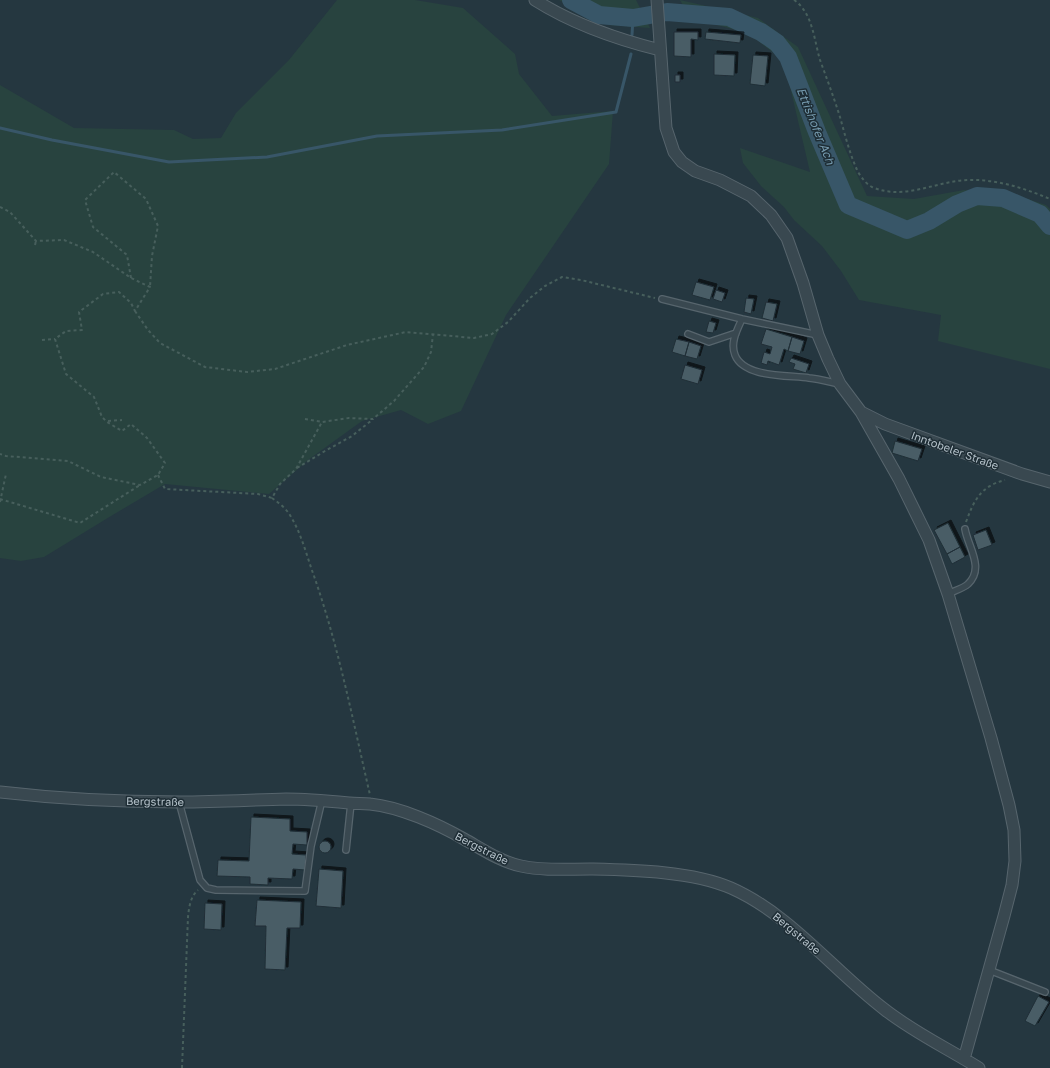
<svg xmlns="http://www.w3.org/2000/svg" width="1050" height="1068" viewBox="0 0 1050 1068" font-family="'Golos Text',sans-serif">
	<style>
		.green { fill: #28433f }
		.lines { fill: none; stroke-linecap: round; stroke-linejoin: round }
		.stream { stroke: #385668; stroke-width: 3 }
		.river { stroke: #385668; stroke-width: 18 }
		.building { fill: #495d66; stroke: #202f37; filter: url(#shadow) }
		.service-casing { stroke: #57656d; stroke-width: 8 }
		.minor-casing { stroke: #57656d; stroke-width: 13 }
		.path { stroke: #475f5c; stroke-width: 2; stroke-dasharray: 3 3; stroke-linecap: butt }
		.service { stroke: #394850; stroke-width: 5.5 }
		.minor { stroke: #394850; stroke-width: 11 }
		.labels { text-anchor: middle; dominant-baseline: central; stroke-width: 3; stroke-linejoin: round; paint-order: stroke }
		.street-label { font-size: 11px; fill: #b5c2ca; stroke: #1e2d35 }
		.water-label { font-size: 12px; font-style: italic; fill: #759aae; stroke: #1e2d35 }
	</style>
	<defs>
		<filter id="shadow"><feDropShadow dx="3" dy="-3" stdDeviation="0" flood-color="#0009"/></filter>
	</defs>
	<rect width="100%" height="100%" fill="#253740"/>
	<path class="green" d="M337,0h78l48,8 52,46 4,20 33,42 61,-5 -4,53 -103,151 -45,96 -33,13 -27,-14 -39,11 -54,39 -39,34 -104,-10 -54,32 -67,41 -23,4 -21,-3v-473l74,43 100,2 19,9 28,-1 15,-25 53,-53z
		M559,0h77l14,28 -41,-3z
		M680,0l78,18 40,29 69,149 47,3 50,-9 45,3 37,12 4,4v160l-112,-28 3,-26 -82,-15 -18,-29 -19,-25 -28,-26 -10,-13 -23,-21 -18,-23 -3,-15 70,24 -26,-111 -36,-28 -58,-15z"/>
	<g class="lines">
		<path class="stream" d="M632,35l1,-17
			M0,128l52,12 117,22 98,-5 110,-21 125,-6 114,-18 15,-58"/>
		<path class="river" d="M571,0l28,15 34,3 34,-6 62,5 32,15 16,11 11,14 29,75 31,73 59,25 22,-9 28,-17 20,-8 26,2 37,16 10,12"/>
	</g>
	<path class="building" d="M674,32h24v8l-7,-1v18l-17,-1z
		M706,32l35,3 -1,8 -35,-4z
		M714,54l21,1 -1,21 -20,-1z
		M753,55l15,1 -3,30 -15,-2z
		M675,75h5v7h-5z
		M696,282l18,5 -4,13 -18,-5z
		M716,290l9,3 -3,9 -9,-3z
		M746,298l8,1 -3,15 -7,-2z
		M766,302l11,2 -4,17 -11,-3z
		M709,321l7,2 -3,10 -7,-1z
		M766,329l26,8 -4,14 -4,-2 -5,16 -11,-4 -1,4 -6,-2 3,-11 6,2 2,-7 -11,-3z
		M792,337l12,4 -4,13 -12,-3z
		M676,339l13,3 -4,14 -13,-4z
		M689,342l12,4 -4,13 -12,-3z
		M791,358l18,6 -3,9 -13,-4 2,-5 -6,-2z
		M685,365l17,5 -4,14 -17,-5z
		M895,441l27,8 -4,12 -26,-8z
		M948,523l12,24 -13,7 -13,-24z
		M986,530l6,15 -14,5 -5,-15z
		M960,547l5,10 -13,7 -5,-10z
		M251,817l39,2v12l17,1v13l-14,-1 -1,10 14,1 -1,15 -12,-1 -1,10 -24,-1v7l-18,-1v-7l-33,-1 1,-16 31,1z
		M319 847a6 6 0 1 1 12 0a6 6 0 1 1-12 0Z
		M319,869l24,2 -2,37 -25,-2z
		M257,900l44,2 -1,26h-13l-2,42 -20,-1 1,-43h-11z
		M205,903l17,1 -1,26 -17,-1z
		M1038,996l11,6 -14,24 -10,-5z"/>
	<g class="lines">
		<g class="service-casing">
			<path id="service" d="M662,299l80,20 76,16
				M742,319c-5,11 -12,24 -7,36 9,23 54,20 74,23 10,1 21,4 31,6
				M688,334l21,8 27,-9
				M948,594c6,-3 16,-6 20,-10 17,-16 0,-37 -3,-55
				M179,802l21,78 7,8 9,2 89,1 6,-45 11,-46
				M346,850l5,-47
				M989,970l56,22"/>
		</g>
		<g class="minor-casing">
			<path id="minor" d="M535,0c38,24 81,39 125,50
				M657,0l9,128 8,24 8,10 13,9 25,9 31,16 20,19 16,23 16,45 15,52 10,24 12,25 21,28 38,67 30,61 19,54 43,144 18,67 5,25 1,31 -3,24 -8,31 -40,143
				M861,412l24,12 137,50 28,8
				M0,792c60,7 120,10 180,10 35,0 70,-2 106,-3 21,0 42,2 63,4 7,1 14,0 21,1 30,3 68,20 94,35 18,10 37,23 57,27 23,5 46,3 69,3 43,1 102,2 141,19 59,26 103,83 153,121 29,23 63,39 95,59"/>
		</g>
		<path class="path" d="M794,0c19,13 20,40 26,60 7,19 14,38 20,57 5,18 10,38 18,55 4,6 8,12 14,15 32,14 64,-6 96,-7 28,-1 56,8 82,19
			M0,207l10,5 26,29 28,-1 29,12 38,26 19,9 -15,24 -4,-8 -12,-11 -16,2 -24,18 3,18 -16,1 -11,8 11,35 28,23 8,20 5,5 15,9 9,-7 16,14 18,25 -7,12 -18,10 -39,-8 -33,-16 -62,-5 -6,-2
			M35,245l1,-4
			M131,278l-4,-23 -34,-28 -8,-27 29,-28 32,27 12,27 -6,30 -2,31
			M135,311l13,19 12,13 45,24 42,5 28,-3 72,-24 59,-13 68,6 18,-4 16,-12 22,-24 15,-12 17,-9 19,3 74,18
			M42,340l13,-1
			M305,419l17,3 27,-4 24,1 21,-18 30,-34 7,-15 2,-18
			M108,421l14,-1
			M297,468l28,-17 27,-15 20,-16
			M158,475l7,14 93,5 14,4 8,-14 16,-15 26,-47
			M272,498c7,5 15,11 19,19 11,18 16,40 23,59 25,72 39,145 56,219
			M0,499l80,24 60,-38
			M0,502l6,-28
			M966,522c8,-22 15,-36 39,-42
			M182,1068l6,-151c1,-9 2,-20 10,-27"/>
		<use href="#service" class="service"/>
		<use href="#minor" class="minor"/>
	</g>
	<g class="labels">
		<g class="street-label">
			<text transform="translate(955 450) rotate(20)">Inntobeler Straße</text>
			<text transform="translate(155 801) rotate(1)">Bergstraße</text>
			<text transform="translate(482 848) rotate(27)">Bergstraße</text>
			<text transform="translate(797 933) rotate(40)">Bergstraße</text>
		</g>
		<g class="water-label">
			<text transform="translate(816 126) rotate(68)">Ettishofer Ach</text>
		</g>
	</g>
</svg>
